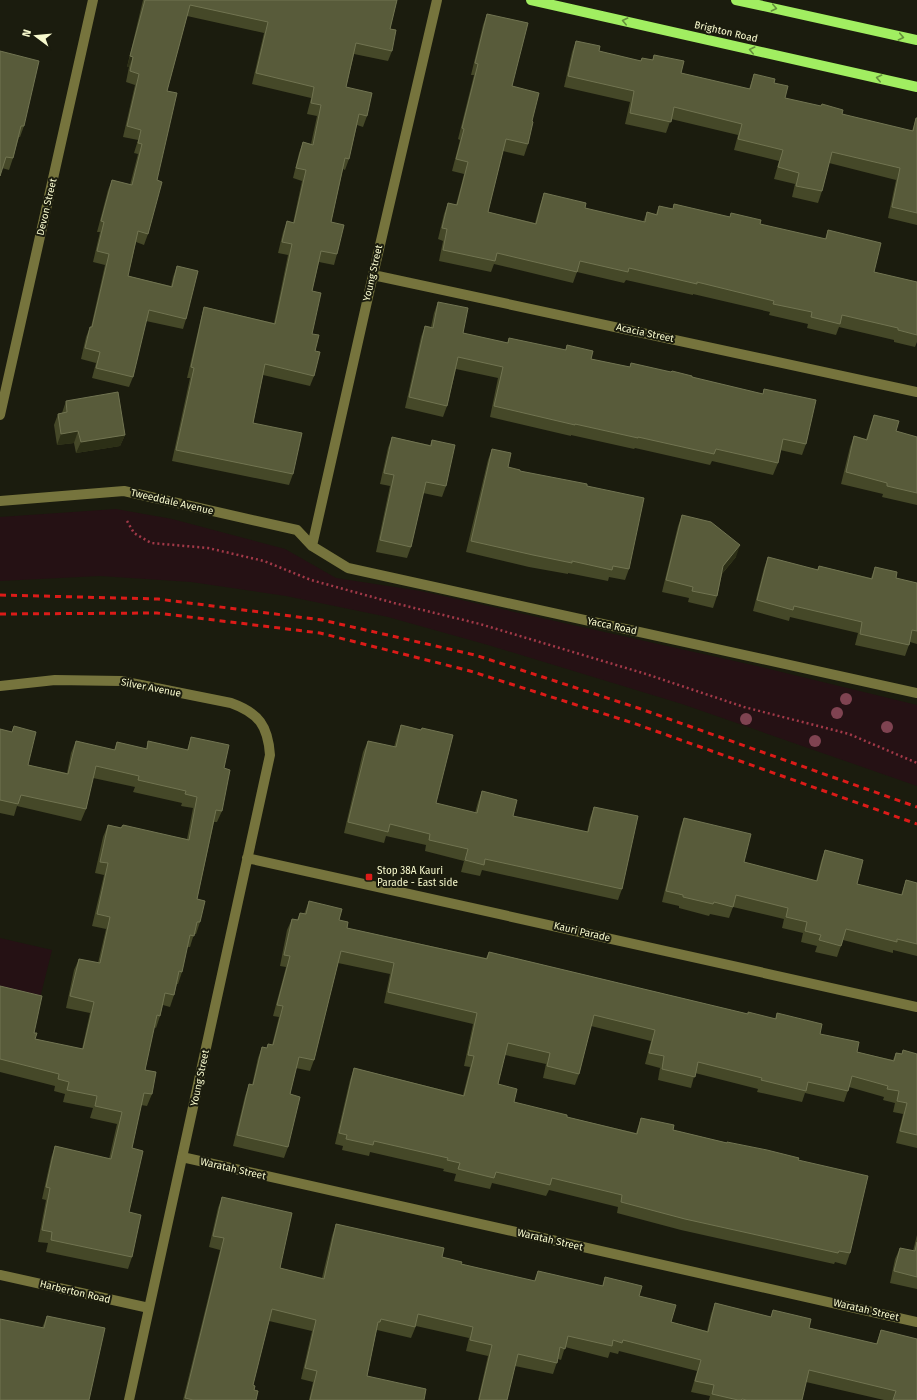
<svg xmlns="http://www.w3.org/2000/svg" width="917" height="1400" viewBox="0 0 917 1400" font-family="'Fira Sans',sans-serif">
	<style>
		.green { fill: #251114 }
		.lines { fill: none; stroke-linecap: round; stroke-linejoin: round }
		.path { stroke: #a23948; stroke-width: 2.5; stroke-dasharray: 2 3; stroke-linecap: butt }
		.minor { stroke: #76743d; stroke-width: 10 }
		.major { stroke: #a1ee61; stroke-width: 10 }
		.rail { stroke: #dc1b18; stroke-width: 3; stroke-dasharray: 6 5; stroke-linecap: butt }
		.tree { fill: #7f4351 }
		.wall { fill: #454828 }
		.shaded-wall { fill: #2c2f16 }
		.building { fill: #585b3a; stroke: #717451 }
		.oneway { stroke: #65903c }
		.poi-dot { fill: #dc1b18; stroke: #1b1c0e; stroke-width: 1.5 }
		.labels { text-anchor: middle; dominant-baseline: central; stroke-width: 4; stroke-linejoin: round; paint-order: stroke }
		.street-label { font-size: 10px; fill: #f8face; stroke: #1b1c0e }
		.poi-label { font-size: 10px; fill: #f8face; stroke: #1b1c0e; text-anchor: start }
	</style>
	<rect width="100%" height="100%" fill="#1b1c0e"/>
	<path class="green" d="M116,509l56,10 113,30 51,29 85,13 336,75 160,39v81l-235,-82 -194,-59 -100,-28 -102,-21 -95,-14 -91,-6 -100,5v-64z
		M0,938l52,12 -12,48 -40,-10z"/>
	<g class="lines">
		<path class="path" d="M127,521l7,12 17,10 57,5 56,13 47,19 83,23 86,21 166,50 98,33 105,27 68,29"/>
		<path class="minor" d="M373,275l544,117
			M0,415l93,-415
			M0,501l124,-10 173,39 15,16 36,22 569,125
			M312,546l61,-271 64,-275
			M0,686l55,-6 66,1 110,22c28,10 37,23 39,52l-141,645
			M247,858l670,149
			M182,1157l735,165
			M0,1275l149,33"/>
		<path class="major" d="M531,0l386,87
			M736,0l181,40"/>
		<path class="rail" d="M0,595l158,4 164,21 153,35 163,53 279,99
			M0,614l157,-1 163,20 150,38 163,52 284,101"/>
	</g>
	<g class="tree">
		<circle cx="846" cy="699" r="6"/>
		<circle cx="837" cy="713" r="6"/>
		<circle cx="746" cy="719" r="6"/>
		<circle cx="887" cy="727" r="6"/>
		<circle cx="815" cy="741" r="6"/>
	</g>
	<path class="wall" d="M143,0h254l-7,29 2,22 -4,10 -34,-7 -8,33 21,29 -4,11 -6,-2 -8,34 -4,11 -2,-1 -12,53 6,32 -3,11 -15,-3 -7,29v43l3,17 -1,25 -4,10 -47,-11 -10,48 40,51 -4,11 -117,-24 18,-83h-3l14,-60 3,-11 70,16 14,-68 -10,-2 5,-21 4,-11 6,2 9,-42 -9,-3 6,-25 4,-11 8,2 6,-28 -10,-2 4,-16 -59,-14 12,-51 -77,-17 -20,75 -10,89 -9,54 -4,11 -8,-3 -8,34 43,10 2,-9 4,-11 9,53 -3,10 -37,-8 -13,56 -4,10 -37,-9 4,-15 -15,-4 5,-22 4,-10h1l14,-62 -12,-3 7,-30h-3l11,-42 4,-10 18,5 8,-31 -4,-1 4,-13 -15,-3 12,-52 -9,-3 3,-15h-2z
		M487,14l25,72 20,35 -4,23 -4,12 -21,-5 -15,61 47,11 5,-18 4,-12 41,15 58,14 4,-10 9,2 3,-8 14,3 1,-5 56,13 1,-4 29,11 65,15 3,-9 46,42 43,10v60l-2,5 -21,-5v-2l-55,-13 -3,8 -29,-7 1,-4 -39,-9 1,-3 -77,-18v1l-67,-15 -2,3 -47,-11 -4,11 -79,-19 -3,8 -52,-11 4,-20 -5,-2 6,-25 4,-11 8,2 8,-31 -12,-3 8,-31 -2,-1 16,-64h-3l12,-50z
		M576,41l23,10 41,10 2,-3 10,2 2,-5 27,18 68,16 5,-15 20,9 11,15 57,16 70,17 4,-13h1v107l-29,-7 8,-38 -67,-17 -7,28 -4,12 -26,-6 3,-13 -21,-5 5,-18 -45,-11 4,-15 -67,-16 -5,14 -41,-9 5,-22 -66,-15 8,-35z
		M0,51l24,75 -4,11h-1l-6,21 -4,12 -7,-2z
		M438,302l25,31 44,10 2,-5 56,12 2,-5 24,14 39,8 1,-4 132,31 1,-5 42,55 -4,11 -22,-5 -2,13 -5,12 -61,-14 -2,4 -75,-17 -1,1 -63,-14v1l-81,-19 8,-39 -42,-9 -9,37 -4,11 -38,-9 16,-71 4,-11 6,1 3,-14z
		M66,401l59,34 -5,11 -44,7 -2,-10 -17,2 -3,-20 4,-11 4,-1z
		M874,415l22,16 21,6v68l-35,-8 1,-3 -42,-10 9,-37 4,-11 12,3 4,-13z
		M392,437l38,8 2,-5 14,46 -4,11 -19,-4 -12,54 -4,11 -31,-6 14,-66 -10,-2 8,-36z
		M492,449l16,18 12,4 67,15 42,83 -4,11 -16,-3 -1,4 -40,-8v1l-39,-7 -63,-15 22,-92z
		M682,515l54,42 -14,17 -5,22 -4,12 -25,-6 1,-4 -27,-6 16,-66z
		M768,557l49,13 2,-4 52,12 4,-11 21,11 21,5v61l-7,-2 -5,14 -50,-11 3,-12 -68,-16 -1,4 -36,-10 11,-43z
		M401,725l35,78 39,10 3,-11 4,-11 31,25 74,16 3,-14 4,-11 28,82 -4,11 -136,-30 -2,6 -19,-4 3,-11 -39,-10 1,-6 -40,-9 -2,7 -40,-10 19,-81 5,-11 26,6 3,-11z
		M14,726l14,39 39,8 4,-20 5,-12 38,9 3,-8 29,7 2,-8 39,9 4,-13 33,31 -2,43 -5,11h-3l-17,77 3,23 -4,12h-2l-4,13h-3l-5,25 -4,12h-1l-3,11 -4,12 -7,-2 -3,11 -4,12 -2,-1 -9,43 7,24 -5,12 -6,-1 -9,43 -3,64 3,45 -4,12 -82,-17 2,-9 -10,-1 8,-42 -4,-1 9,-41 4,-12 54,13 8,-35 -27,-6 3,-10 -30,-6 2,-8 -11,-3 1,-5 -55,-14v-86l34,47 1,6 47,10 8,-36 -24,-5 8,-38 5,-11 19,4 8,-34 -14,-3 12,-51 -9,-2 8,-36 5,-12 79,14 6,-31 -12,-2 1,-3 -49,-11 2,-5 -42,-9 -7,31 -5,12 -64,-15 -3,10 -14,-3v-84l12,3z
		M684,818l60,44 72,19 5,-20 4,-11 32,34 44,11 5,-15 11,3v73l-24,-6v3l-50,-13 -6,17 -22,-5 2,-6 -16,-4 2,-9 -21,-5 2,-9 -51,-12 -4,11 -19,-4 -1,2 -30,-8v-2l-17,-4 18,-73z
		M309,901l30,19 8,8 139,30 3,-6 259,62 27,5 2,-6 80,39 36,8 3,-7 6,1h15v94l-21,-5 7,-29 -10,-2 2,-9 -12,-3 1,-3 -35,-10 -5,15 -39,-9 -3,9 -45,-10 1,-3 -63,-16 -4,15 -33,-8 2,-12 -15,-4 6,-23 -60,-15 -12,48 -4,11 -32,-7 3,-14 -41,-9 -7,29 16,18 53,15 69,16 5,-15 32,12 125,30 52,93 -4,12 -11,-3 -1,2 -153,-34 -64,-17 1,-6 -69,-17 -3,6 -54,-13 -2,6 -36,-8 2,-7 -13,-3 1,-2 -74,-17 -1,4 -27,-6 1,-4 -8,-2 15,-64 4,-12 109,27 7,-28 -6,-1 9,-42 -89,-21 6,-29 -52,-11 -24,97 -4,11 -14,-3 -6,26 -2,53 -4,11 -51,-12 12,-50 4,-12 3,1 6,-27 4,-11 5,1 5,-3 7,-28 -6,-1 13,-49 -6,-1 7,-36 5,-11 5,1 3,-7 4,1z
		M222,1197l58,71 42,10 10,-42 4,-12 125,40 73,17 4,-10 64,15 3,-9 34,19 32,26 36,9 4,-17 4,-11 56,14 2,-7 36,18 67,16 5,-14 36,70h-33l-78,-18 -4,18h-93l1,-4 -19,-4 6,-21 -78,-20 -1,3 -8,-2 -2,6 -43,-11 -4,13 -3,-1 -5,15 -38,-8 -8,34h-29l10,-44 -22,-5 3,-13 -53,-12 -5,12 -34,-8 -1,3 -9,43 57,24h-115l4,-18 -12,-3 11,-48 -43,-10 -16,64 3,15h-73l37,-150 -11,-3 9,-39z
		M917,1235v54l-27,-6 5,-24 5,-11 13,3z
		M47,1316l42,84 -47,-72z"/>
	<path class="shaded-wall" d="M130,56l3,1 -4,10h-2z
		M78,431l-4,12 -17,2 4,-11z
		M125,435l-5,11 -44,7 5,-11z
		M740,545l-4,12 -17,20 4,-11z"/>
	<path class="building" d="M145,0h252l-7,29 6,1 -4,21 -36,-8 -10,44 26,6 -5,23 -8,-2 -10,45 -4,-1 -14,64 13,3 -7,29 -16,-3 -9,40 9,2 -9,41 7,1 -4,16 5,1 -6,24 -49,-12 -12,59 49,10 -9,41 -117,-24 18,-82 -3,-1 13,-60 71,17 17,-80 -10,-2 5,-21 7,2 12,-53 -10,-2 7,-26 10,3 8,-40 -10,-2 3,-16 -58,-14 12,-51 -78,-17 -23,86 10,2 -20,87 5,2 -14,52 -10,-3 -10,45 44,11 5,-21 21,5 -12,48 -37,-9 -16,67 -37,-9 4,-16 -15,-4 5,-21h2l17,-73 -12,-3 7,-29 -3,-1 11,-41 20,5 10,-41 -4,-1 3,-13 -14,-4 12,-52 -9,-3 3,-14 -3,-1z
		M487,14l41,9 -16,63 27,7 -7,28 1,1 -5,22 -22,-5 -18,73 48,12 8,-31 42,10 -1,5 60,14 2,-10 10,3 2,-9 14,3 1,-5 56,13 1,-4 30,7 -1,4 66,15 2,-9 53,13 -7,29 43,10v53l-19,-5v-2l-56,-13 -2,9 -29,-7 1,-5 -39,-8 1,-3 -77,-19v2l-68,-16 -1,4 -48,-11 -3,11 -80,-19 -2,8 -52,-11 4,-21 -5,-1 6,-25 9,2 11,-43 -12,-3 8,-30 -2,-1 16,-64 -3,-1z
		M576,41l24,5 -1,5 42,10 1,-3 11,2 1,-5 30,6 -3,12 69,16 4,-15 21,5 -1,4 14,3 -3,12 36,8 1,-2 21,6 -1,4 71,17 3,-13h1v95l-25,-6 8,-39 -68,-16 -10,39 -26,-5 3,-13 -21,-6 5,-17 -45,-11 4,-15 -68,-17 -3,15 -41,-9 4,-22 -66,-15z
		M0,51l39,10 -15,65h-3l-8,32 -7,-1 -6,19z
		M438,302l30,6 -5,25 45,10 1,-5 57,12 1,-5 26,6 -2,8 39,8 1,-4 40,9 1,-1 20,5v1l71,17 1,-5 52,11 -10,44 -23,-5 -5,24 -62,-14 -2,5 -76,-17v1l-63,-14v1l-81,-19 9,-39 -45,-10 -11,49 -38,-9 16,-71 8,2z
		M118,392l7,43 -44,7 -3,-11 -17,3 -3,-20 9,-2 -1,-11z
		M874,415l25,6 -3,10 21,6v56l-30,-7v-3l-41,-11 8,-36 13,4z
		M392,437l39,9 1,-6 23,5 -9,41 -20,-4 -15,65 -31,-7 14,-65 -10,-2z
		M492,449l19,4 -3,14 12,3v1l67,13v2l57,12 -15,71 -16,-3 -1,4 -40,-9v2l-39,-8 -62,-14z
		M682,515l29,7 29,23 -17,21 -6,30 -25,-5 1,-4 -27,-7z
		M768,557l50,13 1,-4 53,13 3,-12 22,5 -1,6 21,5v48l-5,-1 -3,15 -49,-11 2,-12 -68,-16 -1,4 -36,-10z
		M401,725l20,5 1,-2 31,7 -17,68 41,10 5,-22 35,9 -4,16 75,16 6,-25 44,9 -16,73 -137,-30 -1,6 -19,-5 3,-11 -39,-9 1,-6 -40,-10 -2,8 -40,-10 20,-81 28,6z
		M14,726l22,6 -8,33 40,9 8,-33 39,9 2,-8 30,7 1,-8 40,9 3,-13 38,8 -5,23 6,2 -8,41 -6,-1 -19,89 8,2 -5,21h-3l-3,14 -4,-1 -8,37 -3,-1 -5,24 -9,-2 -5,23 -3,-1 -12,55 11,2 -4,22 -8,-1 -12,55 11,3 -14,61 12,3 -9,42 -81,-17 1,-8 -10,-2 8,-42 -4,-1 9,-41 56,13 11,-47 -27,-6 2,-10 -30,-6 2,-8 -11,-3 1,-5 -59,-15v-73l42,10 -8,37h3l-2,6 48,10 11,-47 -24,-6 9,-37 21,4 10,-46 -13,-3 11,-51 -8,-1 8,-37 13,3 2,-3 66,15 8,-43 -12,-3 1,-3 -48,-11 1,-4 -43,-10 -10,43 -65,-14 -3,9 -18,-4v-71l12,3z
		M684,818l67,16 -7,28 73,19 8,-31 38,10 -6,24 45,11 4,-15 11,3v61l-20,-5v3l-51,-13 -5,17 -22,-6 2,-5 -16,-4 2,-9 -21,-5 2,-9 -52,-13 -3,12 -19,-5 -1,2 -30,-7v-2l-17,-4z
		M309,901l33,8 -3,11 9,2 -1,6 140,31 2,-7 259,62v-2l28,7 1,-6 45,11 -2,10 39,8 -2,10 37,9 2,-8 6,1 1,-4 14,4v81l-17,-4 7,-28 -10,-2 2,-10 -12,-2 1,-3 -36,-10 -4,15 -40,-9 -2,9 -45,-11 1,-2 -64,-16 -3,15 -33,-8 2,-13 -15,-3 6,-23 -61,-15 -15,59 -32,-8 3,-13 -42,-10 -10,41 19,5 -3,13 53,13v2l70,17 4,-16 33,7 -1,5 54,13v-1l40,8 32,8 -1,2 70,16 -18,77 -11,-2 -1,2 -153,-34 -64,-17 1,-7 -70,-17 -2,7 -54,-13 -2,6 -36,-9 2,-6 -13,-3 1,-2 -74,-17 -1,4 -27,-6 1,-4 -8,-2 15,-65 110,28 10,-40 -6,-1 9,-42 -89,-21 6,-29 -53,-12 -27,109 -15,-3 -9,37 10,3 -12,50 -51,-12 12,-51 4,1 9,-38 5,1 1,-4 5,1 10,-39 -6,-1 13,-49 -6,-1 8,-36 6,1 2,-7 6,1z
		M222,1197l70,16 -12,55 44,11 12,-55 108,24 -2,9 20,5 -1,2 74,17 3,-10 65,15 2,-9 37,9 -3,10 37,9 -5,17 37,10 7,-29 56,14 2,-7 38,9 -2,9 68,16 4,-14 36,9v61h-24l3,-9 -87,-21 -7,30h-55l-5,-1 -1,1h-3l-26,-6 2,-9 -19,-4 6,-21 -78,-20 -1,3 -9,-3 -1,6 -44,-10 -3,13 -5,-2 -3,16 -39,-9 -11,46h-28l13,-55 -22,-5 3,-13 -55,-13 -3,13 -34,-8 -1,3h-2l-11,54 59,13 -2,11h-114l7,-29 -12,-3 11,-48 -44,-11 -19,76 2,1 -1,4 4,1 -2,9h-63l-8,-2 39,-160 -11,-2z
		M917,1242v35l-23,-6 6,-23 15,3z
		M47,1316l58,12 -16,72h-89v-81l44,9z"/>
	<defs><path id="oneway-chevron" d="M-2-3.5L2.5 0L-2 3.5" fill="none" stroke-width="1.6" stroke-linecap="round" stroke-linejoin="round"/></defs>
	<g class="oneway">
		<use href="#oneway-chevron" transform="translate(774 8) rotate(12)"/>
		<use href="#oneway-chevron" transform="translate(625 21) rotate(-167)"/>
		<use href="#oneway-chevron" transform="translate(901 37) rotate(12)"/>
		<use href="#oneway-chevron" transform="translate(752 50) rotate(-167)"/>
		<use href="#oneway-chevron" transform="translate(879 78) rotate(-167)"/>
	</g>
	<rect class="poi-dot" x="365" y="873" width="8" height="8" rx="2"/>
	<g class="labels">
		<g class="street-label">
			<text transform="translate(726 32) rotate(13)">Brighton Road</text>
			<text transform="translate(47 207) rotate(-77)">Devon Street</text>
			<text transform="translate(373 273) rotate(-77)">Young Street</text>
			<text transform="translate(645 333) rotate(12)">Acacia Street</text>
			<text transform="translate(172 502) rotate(13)">Tweeddale Avenue</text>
			<text transform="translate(612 626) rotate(12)">Yacca Road</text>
			<text transform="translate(151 688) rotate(11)">Silver Avenue</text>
			<text transform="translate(582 932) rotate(13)">Kauri Parade</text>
			<text transform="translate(200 1078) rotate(-78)">Young Street</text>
			<text transform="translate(233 1169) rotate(13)">Waratah Street</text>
			<text transform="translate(550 1240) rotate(13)">Waratah Street</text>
			<text transform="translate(75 1292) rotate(13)">Harberton Road</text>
			<text transform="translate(866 1310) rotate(13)">Waratah Street</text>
		</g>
		<g class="poi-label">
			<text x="377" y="871">Stop 38A Kauri<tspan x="377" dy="12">Parade - East side</tspan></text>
		</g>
	</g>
	<g transform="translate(36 36) rotate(286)" stroke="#1b1c0e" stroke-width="3" paint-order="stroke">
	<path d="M0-3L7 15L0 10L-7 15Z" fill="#f8face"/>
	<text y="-6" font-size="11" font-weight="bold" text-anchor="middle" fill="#f8face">N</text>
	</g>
</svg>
